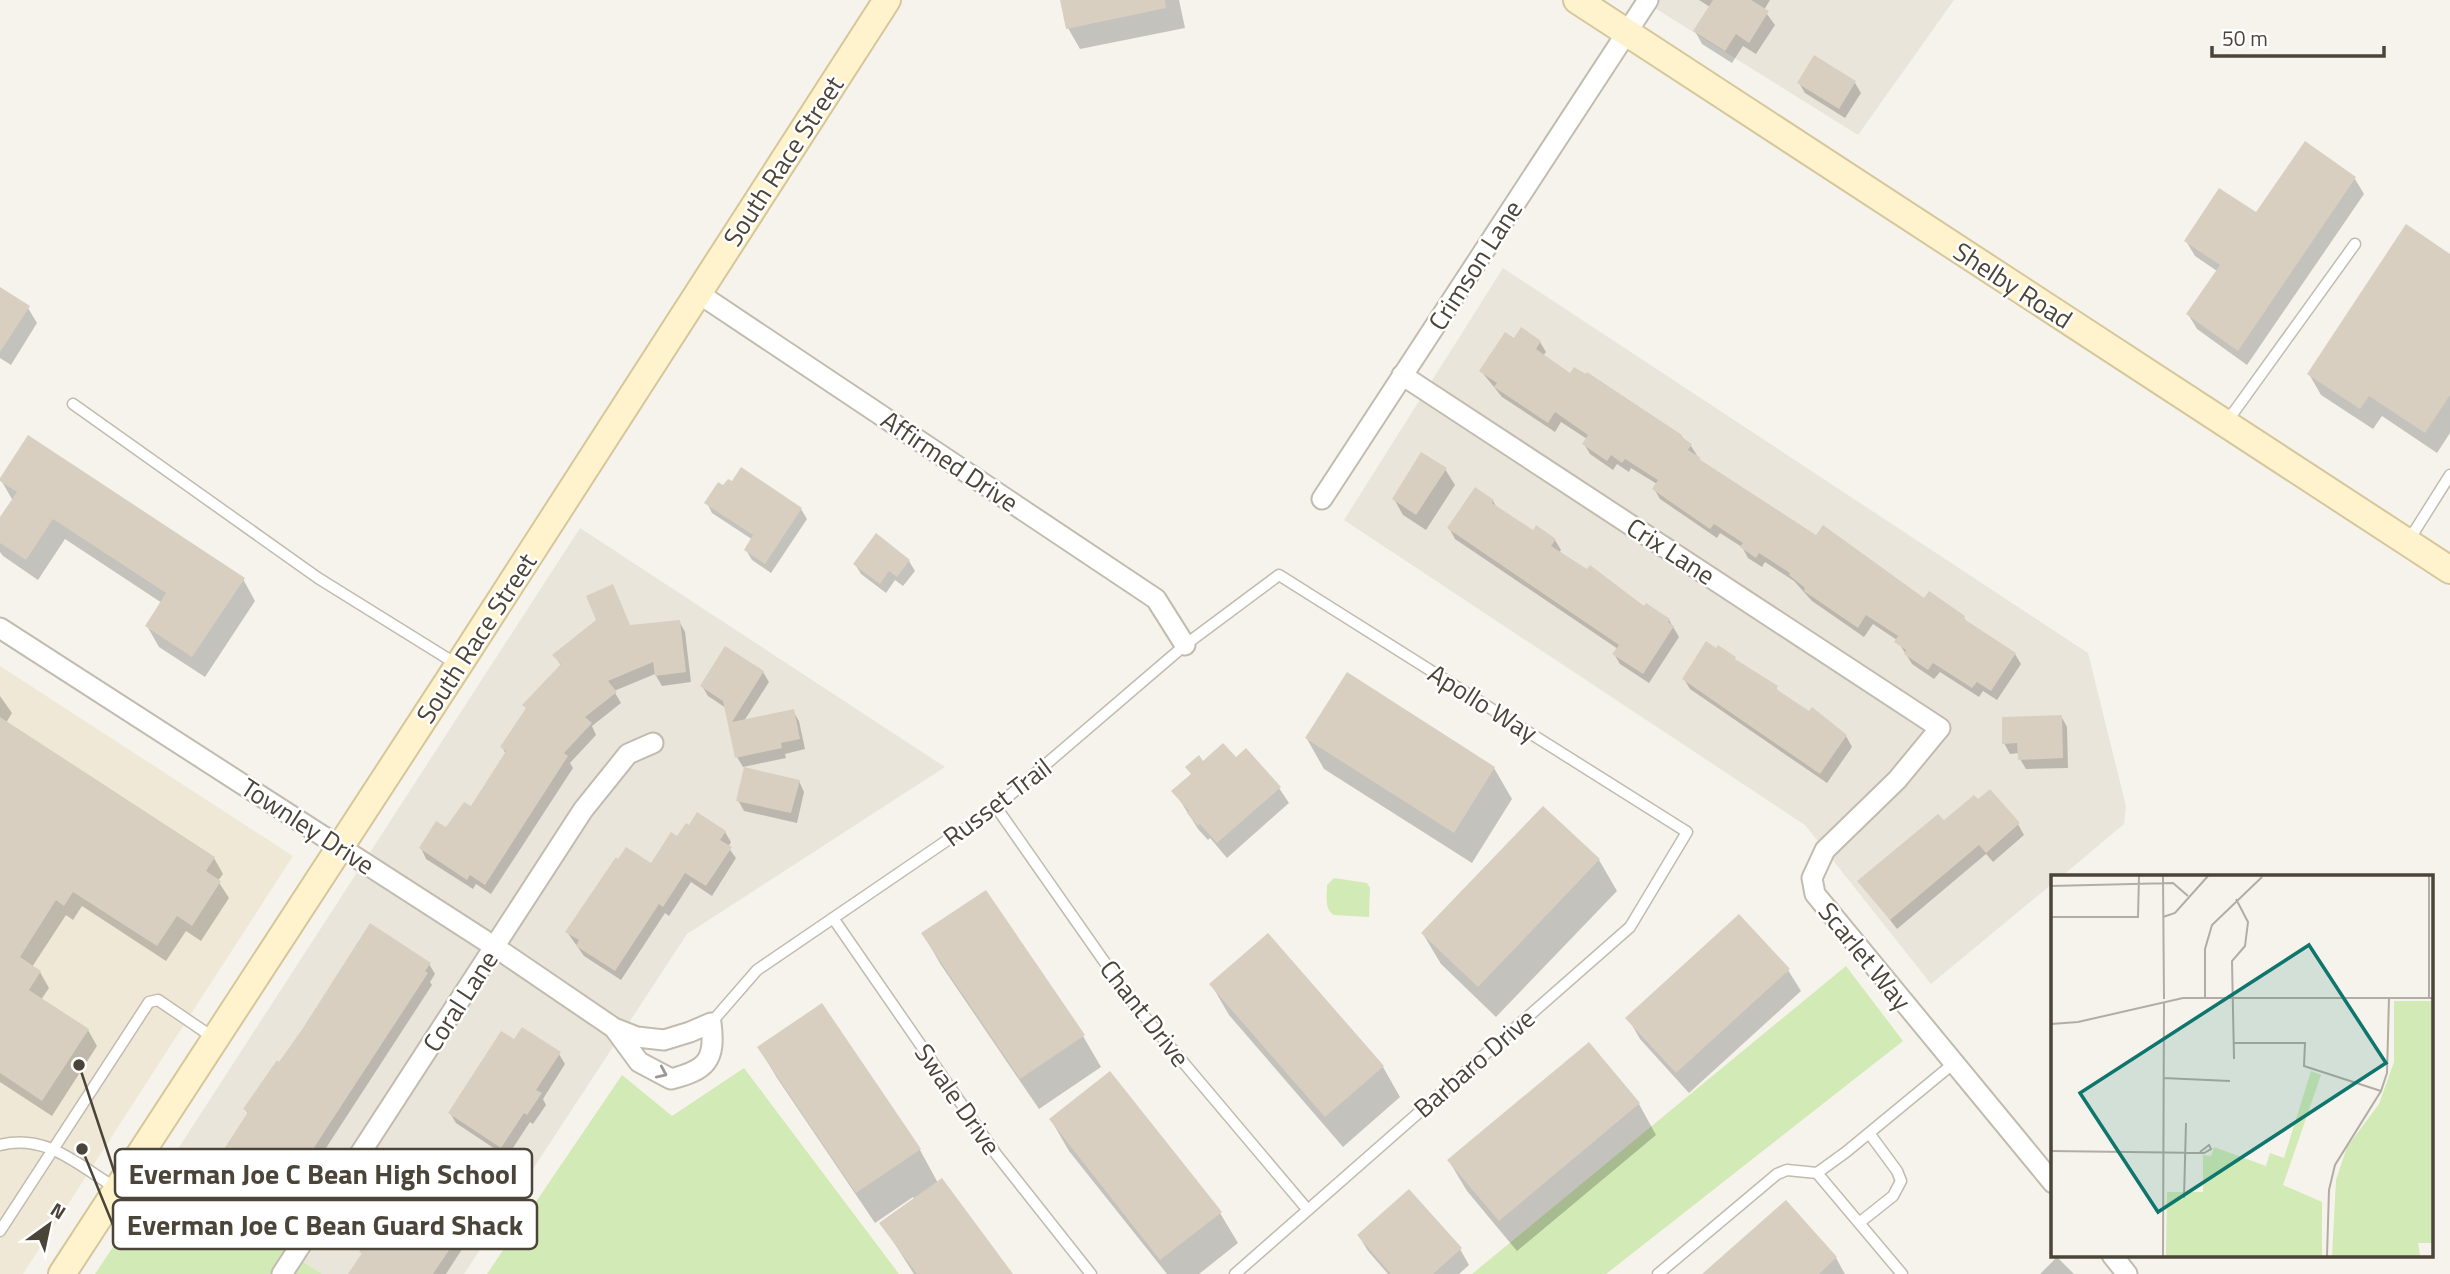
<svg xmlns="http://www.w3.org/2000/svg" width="2450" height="1274" viewBox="0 0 2450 1274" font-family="'Titillium Web',sans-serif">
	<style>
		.residential { fill: #eae5da }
		.education { fill: #efe8d6 }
		.green { fill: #d2eab5 }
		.shadow { fill: #0003 }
		.building { fill: #d8cfc1 }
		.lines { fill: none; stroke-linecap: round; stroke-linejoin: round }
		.lane-casing { stroke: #c2bbae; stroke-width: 13 }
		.street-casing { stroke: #c2bbae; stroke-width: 23 }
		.secondary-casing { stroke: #d6c79b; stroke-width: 30 }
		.lane { stroke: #fff; stroke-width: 10 }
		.street { stroke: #fff; stroke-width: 19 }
		.secondary { stroke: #fff3cd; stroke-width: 26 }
		.oneway { stroke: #9c9892 }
		.labels { text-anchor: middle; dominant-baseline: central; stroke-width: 5; stroke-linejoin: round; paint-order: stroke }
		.street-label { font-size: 26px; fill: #4b4439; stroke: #fff }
		.inset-road { fill: none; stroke: #b2ada4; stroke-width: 2 }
		.view { fill: #0f766e; fill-opacity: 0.15; stroke: #0f766e; stroke-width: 3.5 }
		.inset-edge { fill: none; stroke: #4b4439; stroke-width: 3.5 }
		.leader { fill: none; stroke: #4b4439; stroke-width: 2.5 }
		.callout-dot { fill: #4b4439; stroke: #fff; stroke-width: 2.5 }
		.callout { fill: #fff; stroke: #4b4439; stroke-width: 2.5 }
		.callout-label { font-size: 28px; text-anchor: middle; font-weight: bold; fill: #4b4439 }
	</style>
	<rect width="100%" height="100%" fill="#f6f3ec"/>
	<path class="residential" d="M1642,0h312l-96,135z
		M1503,268l585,385 38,153 -2,18 -63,53h-8v6l-122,101 -126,-159 -461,-305z
		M580,528l365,239 -258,167 -223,340h-142l-159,-102z"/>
	<path class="education" d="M0,666l293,190 -270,418h-23z"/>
	<path class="green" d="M1334,878l33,5 3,5 -1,29 -35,-2c-10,-6 -7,-19 -7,-30z
		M1846,966l57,75 -297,233h-134z
		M744,1068l155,206h-412l135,-199 50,41z
		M163,1172l159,102h-227z"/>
	<path class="shadow" d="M1062,0h117l6,28 -105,21 -12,-21z
		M1699,0h71l-6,10 11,15 -19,29 -13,-8 -11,17 -30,-19 -7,-13 15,-24z
		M1799,83h56l6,10 -16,25 -40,-25z
		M2306,143l49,36 9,15 -117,171 -50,-36 -9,-15 29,-43 -22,-15 -9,-15 71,-27z
		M2450,256v177l-13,20 -55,-37 -9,13 -52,-34 -12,-21z
		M0,289l28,19 9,15 -26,42 -11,-7z
		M1514,340l26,2 6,10 -3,4 28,19 110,61 10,10 11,17 115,74 108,63 39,18 3,5 48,31 6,10 -24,36 -14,-9 -4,6 -39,-25 -6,7 -22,-15 -15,-24 -24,-16 -9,13 -52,-36 -18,-20 -29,-19 -3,5 -14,-9 -6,-11 -22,-14 -3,5 -57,-39 -6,-10 3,-5 -26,-16 -2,4 -12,-8 -4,6 -23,-16 -6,-10 3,-5 -26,-17 -6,10 -53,-35 -21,-26z
		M1445,469l10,16 -29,45 -23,-15 -9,-16z
		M1,480l242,99 12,22 -50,76 -46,-30 -12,-21 15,-23 -97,-64 -27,41 -35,-24 -3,-4v-32l13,-19z
		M1493,501l4,7 36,25 22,7 6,10 -2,3 86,55 24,12 10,17 -30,46 -29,-19 -6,-10 4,-5 -163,-110 -6,-11z
		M707,503l94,6 6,10 -36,54 -19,-13 -6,-10 7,-10 -41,-27z
		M909,561l6,10 -12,15 -8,-6 -9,13 -25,-19 -6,-10z
		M679,621l6,11 6,50 -29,4 -7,-12 -41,17 7,12 -29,23 4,9 -26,28 3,5 -82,126 -15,-10 -3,5 -47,-30 -5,-11 50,-40 35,-54 -4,-7 59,-81 -6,-11 76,-29z
		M763,672l6,10 -25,39 49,-10 6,10 6,28 -20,5 1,4 -43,9 -6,-10 -11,-49 -18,-12 -6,-10z
		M1684,679l92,9 4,6 66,42 6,11 -25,36 -137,-94z
		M0,696l12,17 -6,10 208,135 9,16 -5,7 11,17 -28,43 -15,-10 -20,30 -84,-55 -9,14 -7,-5 -34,52 8,5 9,16 -8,12 47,30 9,16 -45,70 -52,-34z
		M2061,716l6,11 1,41 -42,1 -6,-10 -1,-6 -9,1 -6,-11z
		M1307,739l187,29 18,31 -40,64 -148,-94z
		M1235,760l44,28 10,15 -62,55 -17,-20 -2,2 -10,-11 -24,-38z
		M799,781l5,11 -7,31 -53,-12 -6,-11z
		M1990,791l28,33 6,11 -31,27 -7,-8 -89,75 -37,-48z
		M1544,808l55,52 18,31 -121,126 -55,-53 -18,-30z
		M725,832l6,10 -3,5 8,11 -24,38 -21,-14 -22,34 -4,-3 -44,67 -37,-24 -17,-24 85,-66 26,-28z
		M985,892l98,144 18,31 -62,42 -98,-144 -18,-31z
		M429,964l6,10 -5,8 2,3 -169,260 -36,-24 -6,-10 2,-4 -9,-12 15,-23 -10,-12 30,-45 -4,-6 35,-45z
		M1788,970l13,21 -112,102 -49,-54 -12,-21z
		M1211,984l172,83 17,30 -57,50 -114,-132z
		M822,1006l98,144 18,33 73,91h-97l-32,-50 33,-24 -2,-3 -38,26 -98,-145 -18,-30z
		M515,1042l44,12 6,10 -22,35 3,6 -13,19 -3,-2 -23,35 -51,-34 -6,-10z
		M1639,1104l17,31 -139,116 -50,-60 -18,-30z
		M1051,1120l169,93 18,30 -39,31h-32l-98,-123z
		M482,1199l6,10 -42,65h-96l13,-19 -2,-3z
		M1786,1203l50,55 9,16h-140z
		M1359,1236l101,13 9,16 -10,9h-71l-20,-23z
		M2057,1257l17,17h-34z"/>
	<path class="building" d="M1060,0h105l1,8 -100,21z
		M1713,0h38l18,11 -20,32 -13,-9 -11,17 -32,-20z
		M1814,55l42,26 -17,28 -42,-26z
		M2305,141l51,36 -118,174 -52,-37 34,-49 -36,-24 35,-53 37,24z
		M2406,224l44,30v141l-25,38 -56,-37 -9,13 -53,-35z
		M0,287l30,19 -30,46z
		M1521,327l20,14 -5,8 34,24 4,-6 12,7 1,-2 95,63 -1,2 11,7 -4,6 13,8 -2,1 117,76 7,-10 101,73 5,-7 36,25 -1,3 52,34 -25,38 -14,-9 -5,6 -39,-25 -5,7 -24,-16 2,-4 -12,-8 4,-6 -32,-21 -8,13 -54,-37 1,-3 -16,-13 1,-2 -31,-20 -3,5 -16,-11 3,-4 -29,-19 -4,5 -58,-40 6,-9 -33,-21 -3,4 -11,-8 -4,6 -25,-17 6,-9 -33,-23 -7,11 -54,-36 3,-4 -18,-12 26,-39 9,6z
		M28,435l217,143 -53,79 -47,-31 21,-33 -113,-74 -27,41 -26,-17v-26l17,-25 -17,-11v-3z
		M1421,452l26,16 -31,47 -24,-16z
		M741,467l61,41 -37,56 -21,-14 9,-15 -49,-32 14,-21 5,3 5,-6 4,2z
		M1475,487l19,13 -2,3 41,27 3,-5 20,14 -5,7 36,23 3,-4 54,41 2,-3 24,16 -2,3 6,4 -31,48 -31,-20 7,-9 -172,-117z
		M876,533l34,27 -13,17 -8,-6 -9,13 -27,-20z
		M613,584l17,41 50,-5 6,52 -31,4 -2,-14 -45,19 9,11 -32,25 7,6 -28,30 4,3 -83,129 -15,-10 -3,5 -48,-32 17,-27 10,6 18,-25 7,4 35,-55 -6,-4 26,-39 -4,-3 39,-41 -9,-9 44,-35 -10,-24z
		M1706,641l10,7 2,-3 18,12 -1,2 43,27 -2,3 33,22 3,-4 35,28 -27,39 -138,-95z
		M725,646l39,25 -32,51 62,-13 6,30 -19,4 1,5 -47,10 -12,-57 -23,-15z
		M1347,672l148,95 -41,66 -149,-95z
		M2062,715l1,43 -45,2 -1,-17 -15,1v-27z
		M0,717l215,140 -9,14 15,10 -29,45 -15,-10 -20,30 -84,-54 -9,14 -8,-6 -36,57 21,14 -12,19 60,39 -47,72 -42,-28z
		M1223,743l13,14 10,-9 35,39 -64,56 -17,-19 -2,2 -11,-13 2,-2 -18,-20 20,-17 -6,-7 14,-12 4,6z
		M744,767l56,13 -9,33 -55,-12z
		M1990,789l30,34 -34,30 -7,-8 -89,75 -33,-39 81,-67 6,6 30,-25 4,4z
		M1543,806l57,53 -122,128 -57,-54z
		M697,812l29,19 -6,9 12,7 -26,39 -21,-13 -22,34 -4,-3 -44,67 -39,-25 3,-6 -14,-8 51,-75 2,2 8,-12 25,16 20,-31 6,4 9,-13 3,2z
		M986,890l99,145 -65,44 -99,-146z
		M1739,914l51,55 -114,104 -51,-55z
		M370,923l61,40 -6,8 3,2 -171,262 -38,-24 5,-9 -12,-7 17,-27 -12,-8 31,-48 -5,-3 34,-49 2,2 24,-34z
		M1268,933l116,133 -59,51 -116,-133z
		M822,1003l99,146 -65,44 -99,-146z
		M522,1027l39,25 -25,38 6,3 -15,22 -3,-2 -23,35 -53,-35 53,-82 13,8z
		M1589,1042l51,61 -141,118 -52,-61z
		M1110,1071l112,141 -62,48 -111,-141z
		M430,1161l54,37 -51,76h-85l14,-21 -3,-1 25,-37 -2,-2 35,-50 10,4z
		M942,1178l71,96h-96l-38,-51z
		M1409,1189l53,59 -29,26h-42l-34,-39z
		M1786,1200l51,57 -18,17h-117z"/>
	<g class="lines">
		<g class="lane-casing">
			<path id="lane" d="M73,404l245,174 140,87
				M2226,423l129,-179
				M2409,540l41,-65
				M996,807l138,197 173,205
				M833,918l163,236 95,120
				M711,1023l46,-53 239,-163 189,-162 94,-70 408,257 -57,95 -395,347
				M0,1145c46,-12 78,20 116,43
				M1817,1173l85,101
				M1859,1223l34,-27 8,-15 -4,-10 -28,-38
				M0,1231l149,-229 9,-2 56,38
				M1658,1274l119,-100 10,-4 30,3 29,-21 108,-89"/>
		</g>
		<g class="street-casing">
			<path id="street" d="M698,293l458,306 29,46
				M1402,375l538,353 -43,52 -72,70 -13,28 3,16 238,289
				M1322,499l326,-499
				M0,628l495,319 119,81 23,9 27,3 26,-8 21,-9c5,38 -5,47 -40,56l-32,-17 -25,-34
				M2112,1255l15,19
				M282,1274l301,-464 45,-56 25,-11"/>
		</g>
		<g class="secondary-casing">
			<path id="secondary" d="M1577,0l873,570
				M62,1274l396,-608 429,-666"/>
		</g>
		<use href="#lane" class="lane"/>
		<use href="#street" class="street"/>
		<use href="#secondary" class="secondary"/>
	</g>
	<defs><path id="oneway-chevron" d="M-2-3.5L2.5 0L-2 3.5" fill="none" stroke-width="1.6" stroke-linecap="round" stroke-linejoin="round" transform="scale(1.75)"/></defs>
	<use class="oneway" href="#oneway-chevron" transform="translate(662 1073) rotate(24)"/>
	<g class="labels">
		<g class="street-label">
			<text transform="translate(783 161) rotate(-57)">South Race Street</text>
			<text transform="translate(1475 265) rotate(-57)">Crimson Lane</text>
			<text transform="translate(2013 285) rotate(33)">Shelby Road</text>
			<text transform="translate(950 461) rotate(34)">Affirmed Drive</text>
			<text transform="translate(1671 551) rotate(33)">Crix Lane</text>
			<text transform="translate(476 638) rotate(-57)">South Race Street</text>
			<text transform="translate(1483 703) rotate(32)">Apollo Way</text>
			<text transform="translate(997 802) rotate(-37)">Russet Trail</text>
			<text transform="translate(308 826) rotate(33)">Townley Drive</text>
			<text transform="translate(1865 956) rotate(51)">Scarlet Way</text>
			<text transform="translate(460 1001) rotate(-57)">Coral Lane</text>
			<text transform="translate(1145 1013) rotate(52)">Chant Drive</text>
			<text transform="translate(1474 1063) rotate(-41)">Barbaro Drive</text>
			<text transform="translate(958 1099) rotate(55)">Swale Drive</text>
		</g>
	</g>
	<g transform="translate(2051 875)">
		<rect width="382" height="382" fill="#f6f3ec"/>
		<path d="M343,126h38v242h-14l2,13h-88l4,-76 11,-33 32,-43 15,-42zM260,196l10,4 -38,110 39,17v54h-156l1,-64h36v-37l8,1 3,-9 52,19 4,-13 14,5z" fill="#d2eab5"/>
		<path class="inset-road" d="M112,1l1,123M378,1v122M0,11l122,-3 15,13M0,42h87l1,-41M112,42l12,-4 33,-37M154,123v-49l7,-24 50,-48M0,149l27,-2 105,-24h250M183,168h71l-1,23 77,25M183,184l-2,-98 13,-15 3,-24 -12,-23M112,203l67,3M0,276l153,2 7,-4 -2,-4 -9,7M133,323l2,-75M112,381l1,-254M276,381l2,-66 6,-25 46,-74 6,-18 2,-75"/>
		<path class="view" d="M258,70l77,118 -228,149 -78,-119z"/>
		<rect width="382" height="382" class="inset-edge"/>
	</g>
	<path class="leader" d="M79 1065L115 1174M82 1149L113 1225"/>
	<g class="callout-dot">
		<circle cx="79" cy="1065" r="7"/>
		<circle cx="82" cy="1149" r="7"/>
	</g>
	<g class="callout">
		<rect x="115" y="1149" width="417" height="49" rx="7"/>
		<rect x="113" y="1200" width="424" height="49" rx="7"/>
	</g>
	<g class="callout-label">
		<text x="323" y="1184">Everman Joe C Bean High School</text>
		<text x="325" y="1235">Everman Joe C Bean Guard Shack</text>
	</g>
	<g transform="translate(49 1225) rotate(33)" stroke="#ffffff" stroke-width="5" paint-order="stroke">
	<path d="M0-5L12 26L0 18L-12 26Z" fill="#4b4439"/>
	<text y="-10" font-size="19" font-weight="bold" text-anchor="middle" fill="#4b4439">N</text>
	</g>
	<path d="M2212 46v10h172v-10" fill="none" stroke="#4b4439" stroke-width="3.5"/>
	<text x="2222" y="46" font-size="21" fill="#4b4439" stroke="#ffffff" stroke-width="5" paint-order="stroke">50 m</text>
</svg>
